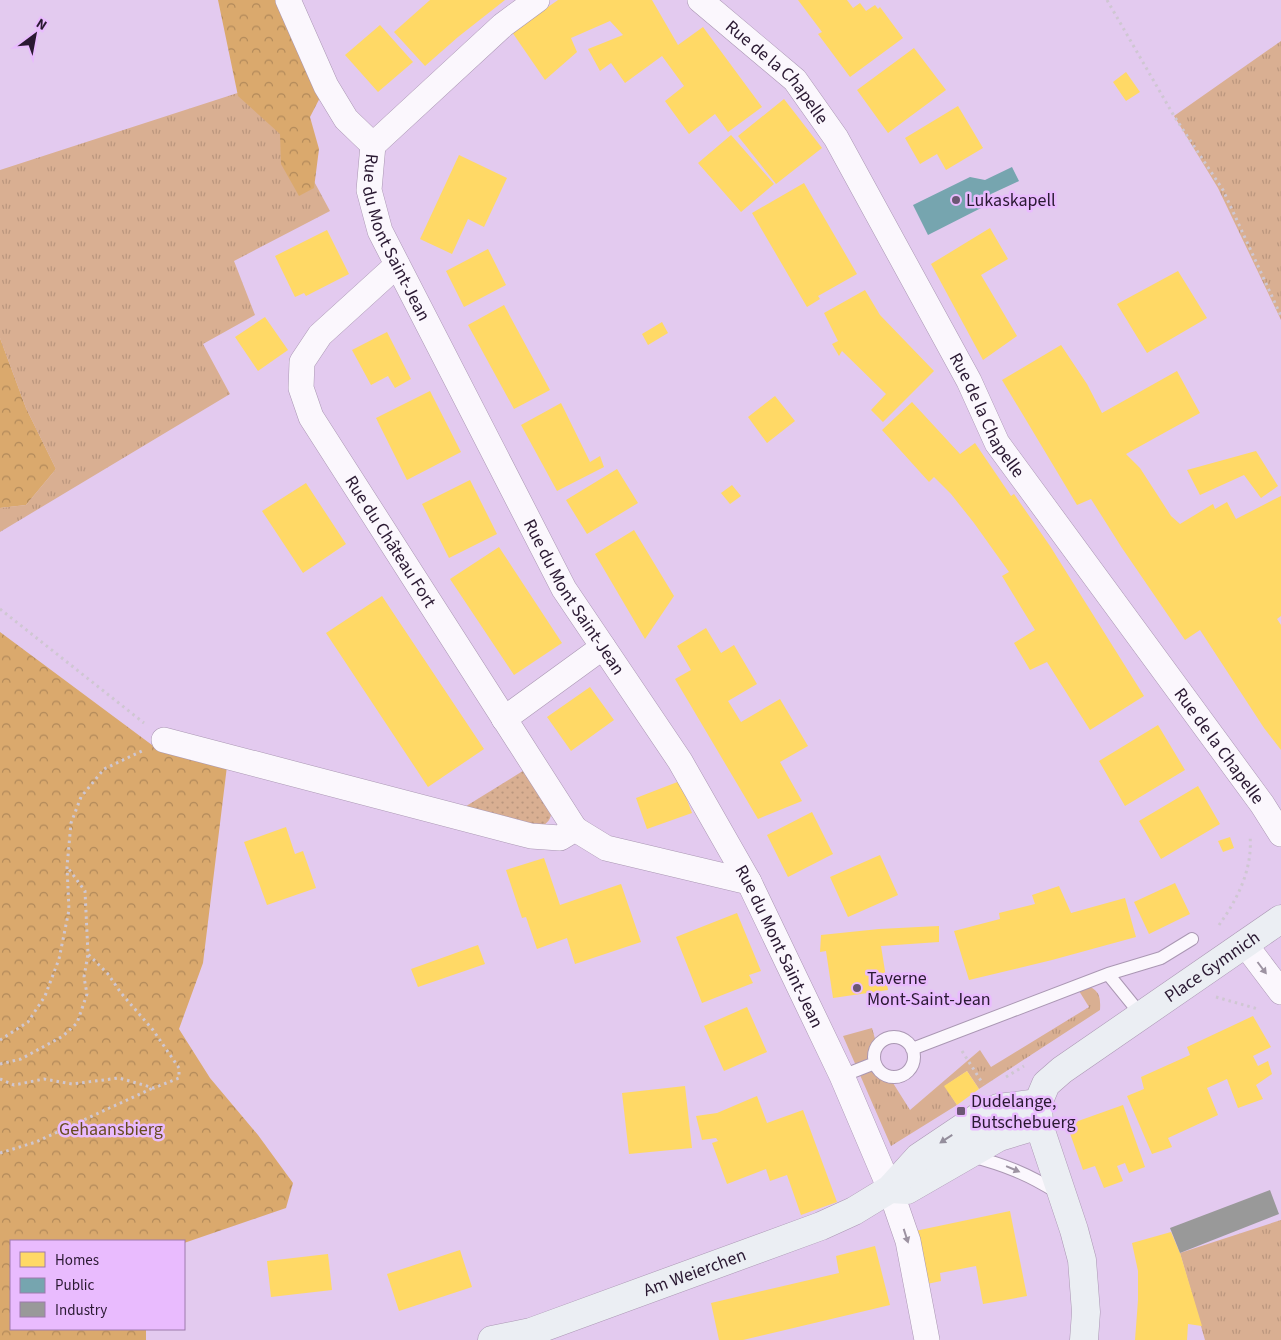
<svg xmlns="http://www.w3.org/2000/svg" width="1281" height="1340" viewBox="0 0 1281 1340" font-family="'Source Sans 3',sans-serif">
	<style>
		.grass { fill: url(#grass-tufts) }
		.forest { fill: url(#forest-crowns) }
		.park { fill: url(#park-dots) }
		.homes { fill: #ffd966 }
		.public { fill: #76a5af }
		.industry { fill: #999 }
		.lines { fill: none; stroke-linecap: round; stroke-linejoin: round }
		.service-casing { stroke: #aa97b3; stroke-width: 14 }
		.minor-casing { stroke: #aa97b3; stroke-width: 26 }
		.secondary-casing { stroke: #aa97b3; stroke-width: 29 }
		.path { stroke: #cfc7d2; stroke-width: 3; stroke-dasharray: 2.5 4; stroke-linecap: butt }
		.service { stroke: #fbf7fd; stroke-width: 12 }
		.minor { stroke: #fbf7fd; stroke-width: 25 }
		.secondary { stroke: #ebeef3; stroke-width: 28 }
		.oneway { fill: #9d93a2 }
		.oneway2 { fill: #948e9c }
		.poi-dot { fill: #6b5774; stroke: #e9bbfe; stroke-width: 2 }
		.labels { text-anchor: middle; dominant-baseline: central; stroke-width: 5; stroke-linejoin: round; paint-order: stroke }
		.street-label { font-size: 18px; fill: #2a1932; stroke: #e9bbfe }
		.poi-label { font-size: 18px; fill: #2a1932; stroke: #e9bbfe; text-anchor: start }
		.park-label { font-size: 18px; fill: #674b20; stroke: #e9bbfe }
	</style>
	<defs>
		<pattern id="grass-tufts" width="24" height="20" patternUnits="userSpaceOnUse" patternTransform="scale(1.25)"><rect width="24" height="20" fill="#d9af92"/><path d="M3 7l-1-3M5 7V3M7 7l1-3M15 17l-1-3M17 17v-4M19 17l1-3" fill="none" stroke="#ba967e"/></pattern>
		<pattern id="forest-crowns" width="20" height="18" patternUnits="userSpaceOnUse" patternTransform="scale(1.25)"><rect width="20" height="18" fill="#daa96d"/><path d="M2 6a3 3 0 1 1 6 0M12 15a3 3 0 1 1 6 0" fill="none" stroke="#b1895a"/></pattern>
		<pattern id="park-dots" width="8" height="8" patternUnits="userSpaceOnUse" patternTransform="scale(1.25)"><rect width="8" height="8" fill="#d9af92"/><path d="M2 2h.1M6 6h.1" fill="none" stroke="#ba967e" stroke-width="1.8" stroke-linecap="round"/></pattern>
	</defs>
	<rect width="100%" height="100%" fill="#e3caef"/>
	<path class="grass" d="M1281,41v279l-63,-132 -44,-72z
		M262,85l68,126 -96,50 21,54 -52,29 27,50 -230,138v-24l26,-3 30,-36 -30,-61 -26,-70v-168z
		M1084,983c14,8 17,10 16,27l-121,79 -12,-18 -22,15 12,19 -66,41 -48,-110 29,-8 5,18 -3,13 3,8 3,4 8,4 22,35 70,-60 11,17 98,-60 -13,-21z
		M1281,1220v120h-76l-25,-87z"/>
	<path class="forest" d="M218,0h70l38,86 -16,31 9,32 -5,39 -15,8 -18,-32 -1,-30 -42,-38z
		M0,338l26,70 30,61 -30,36 -26,3z
		M0,632l152,113 75,21 -24,197 -24,66 31,49 48,57 35,48 -7,25 -102,35v-2h-173v88h135v11h-146z"/>
	<path class="park" d="M526,769l25,40c1,9 -2,13 -10,18l-78,-19z"/>
	<path class="homes" d="M430,0h75l-47,37 -33,29 -31,-34z
		M558,0h94l26,45 25,-18 59,80 -34,25 -13,-18 -26,20 -24,-33 19,-15 -22,-30 -37,27 -14,-20 -11,8 -12,-22 35,-14 -13,-14 -39,17 6,14 -32,28 -33,-48z
		M798,0h49l6,8 7,-5 6,8 9,-6 3,4 2,-2 23,31 -53,39 -32,-43 4,-2z
		M380,25l33,37 -35,30 -33,-37z
		M914,48l32,42 -58,43 -31,-43z
		M1126,72l14,20 -14,9 -13,-19z
		M784,99l38,49 -46,36 -38,-48z
		M958,106l25,42 -37,22 -9,-16 -17,10 -15,-26z
		M731,135l43,49 -33,28 -43,-49z
		M459,155l48,23 -23,49 -16,-8 -16,35 -32,-15z
		M804,183l53,91 -39,22 2,3 -13,8 -55,-94z
		M990,228l18,31 -27,16 36,61 -34,24 -52,-96z
		M327,230l22,44 -43,22 -2,-3 -9,4 -20,-41z
		M488,249l18,36 -42,22 -18,-36z
		M1178,271l29,47 -60,35 -30,-49z
		M865,290l15,25 54,56 -51,51 -12,-12 15,-16 -44,-43 -3,5 -7,-12 6,-3 -14,-28z
		M504,305l46,85 -36,19 -46,-84z
		M265,317l23,33 -30,21 -23,-34z
		M662,322l6,11 -20,12 -6,-11z
		M387,332l24,47 -16,9 -7,-12 -17,9 -19,-35z
		M1061,345l26,39 15,29 75,-42 23,42 -74,41 14,14 31,48 9,8 33,-20 2,5 12,-7 9,17 45,-23v120l-4,3 4,6v125l-17,-22 -64,-98 -15,10 -63,-92 -31,-49 -14,6 -75,-125z
		M430,391l31,61 -54,28 -31,-62z
		M775,396l20,25 -28,22 -19,-26z
		M912,402l48,52 15,-11 36,53 3,-2 36,52 94,150 -54,34 -43,-68 -17,8 -16,-27 21,-13 -33,-54 7,-4 -35,-49 -23,-29 -17,-17 -5,5 -47,-52z
		M561,403l29,59 10,-6 4,11 -47,24 -36,-66z
		M1256,451l22,35 -17,12 -17,-23 -44,20 -13,-25z
		M617,469l21,34 -51,31 -21,-34z
		M470,480l27,54 -48,24 -27,-54z
		M306,483l40,61 -43,29 -41,-62z
		M732,485l9,11 -11,8 -9,-11z
		M634,530l40,66 -29,43 -50,-85z
		M499,547l63,96 -48,32 -64,-96z
		M382,596l102,153 -56,38 -102,-154z
		M706,628l15,25 13,-8 23,39 -29,17 13,21 39,-23 28,47 -28,16 22,39 -44,18 -83,-140 16,-9 -14,-24z
		M590,687l24,33 -43,31 -24,-34z
		M1158,725l27,45 -60,36 -26,-45z
		M680,781l12,32 -45,16 -11,-31z
		M1198,786l22,38 -59,35 -22,-38z
		M812,812l21,42 -45,23 -21,-42z
		M286,827l9,27 8,-3 13,37 -49,17 -23,-63z
		M1230,837l4,11 -11,4 -5,-11z
		M880,855l18,40 -50,22 -18,-40z
		M544,858l16,47 61,-21 20,58 -66,22 -8,-26 -30,11 -11,-32 -4,1 -16,-48z
		M1175,883l15,31 -41,20 -15,-32z
		M1059,886l12,27 54,-15 11,39 -84,23 -83,20 -15,-49 46,-12 -1,-6 36,-9 -3,-9z
		M737,913l24,58 -12,4 4,8 -51,20 -26,-66z
		M939,926v16l-58,4 7,44 -55,8 -7,-47 -6,1 1,-17 58,-6z
		M478,945l7,19 -67,23 -7,-18z
		M747,1007l20,45 -43,19 -20,-45z
		M1253,1016l18,31 -18,9 5,10 10,-5 4,13 -16,11 7,14 -25,9 -11,-29 -20,9 11,27 -50,23 4,9 -20,7 -25,-58 17,-7 -3,-12 49,-22 -3,-8z
		M967,1071l12,18 -22,16 -13,-19z
		M685,1086l7,62 -63,6 -7,-61z
		M757,1096l10,27 36,-13 34,92 -36,13 -14,-40 -17,6 -4,-12 -39,15 -15,-41 6,-2 -2,-3 -14,2 -6,-24 21,-3z
		M1123,1105l22,62 -16,6 -4,-10 -8,3 6,15 -19,7 -9,-22 -12,4 -16,-45z
		M1010,1211l17,85 -44,8 -7,-38 -36,7 1,8 -14,3 -12,-53z
		M1171,1232l9,21 22,73 -14,-2 -1,16h-52l3,-40v-29l-6,-28z
		M875,1246l15,59 -147,35h-24l-8,-37 128,-30 -3,-17z
		M460,1250l12,37 -73,24 -12,-37z
		M328,1254l4,36 -61,7 -4,-36z"/>
	<path class="public" d="M1012,167l7,14 -28,13 -6,12 -57,29 -15,-30 57,-28 15,3z"/>
	<path class="industry" d="M1270,1190l9,24 -99,39 -10,-25z"/>
	<g class="lines">
		<g class="service-casing">
			<path id="service" d="M1108,974l53,-16 31,-19
				M874 1057a20 20 0 1 1 40 0a20 20 0 1 1-40 0Z
				M912,1049l196,-75 34,42
				M842,1076l33,-13
				M971,1156c34,9 57,18 87,37"/>
		</g>
		<g class="minor-casing">
			<g id="minor">
				<path d="M288,0l38,86 20,33 27,26"/>
				<path id="s1" d="M700,0l95,80 41,58 133,243 28,62 265,361 19,30"/>
				<path id="s2" d="M373,145l-4,45 11,41 184,358 116,172 69,121 93,194 48,113 18,52 19,99"/>
				<path d="M373,145l130,-120 34,-25"/>
				<path id="s3" d="M397,265l-77,70 -18,27 -1,26 10,29 264,412"/>
				<path d="M504,719l99,-72"/>
				<path d="M164,740l367,96 29,2 15,-9 31,19 143,34"/>
				<path d="M1244,943l37,49"/>
			</g>
		</g>
		<g class="secondary-casing">
			<g id="secondary">
				<path d="M891,1189l16,1 92,-53 40,-12"/>
				<path id="s4" d="M492,1340l39,-8 290,-106 33,-15 36,-22 29,-32 61,-41 18,-8 40,-5"/>
				<path id="s5" d="M1084,1340l2,-28 -4,-52 -8,-30 -35,-105 -1,-22 8,-19 16,-14 219,-151"/>
			</g>
		</g>
		<path class="path" d="M1107,0l67,116 49,74 58,126
			M0,609l144,114
			M1219,925c18,-25 34,-56 31,-89
			M1216,997l42,12
			M0,1040l28,-18 17,-26 14,-37 10,-49 -2,-43 4,-44 10,-26 23,-28 38,-18
			M962,1051l21,33
			M0,1064l21,-5 42,-23 14,-13 10,-29 -3,-17 4,-23 -3,-63 -17,-23
			M1006,1077l18,-11
			M0,1079l14,6 30,-6 28,5 47,-6 35,10 25,-10v-10l-26,-38 -32,-37 -13,-19 -20,-20
			M0,1153l36,-11 117,-54"/>
		<use href="#service" class="service"/>
		<use href="#minor" class="minor"/>
		<use href="#secondary" class="secondary"/>
	</g>
	<defs><path id="oneway-solid" d="M-6-.8H1V-3.2L6.5 0L1 3.2V.8H-6Z" transform="scale(1.25)"/></defs>
	<g class="oneway">
		<use href="#oneway-solid" transform="translate(1262 968) rotate(53)"/>
		<use href="#oneway-solid" transform="translate(1013 1169) rotate(23)"/>
		<use href="#oneway-solid" transform="translate(906 1236) rotate(72)"/>
	</g>
	<use class="oneway2" href="#oneway-solid" transform="translate(946 1139) rotate(147)"/>
	<g class="poi-dot">
		<circle cx="956" cy="200" r="5"/>
		<circle cx="857" cy="988" r="5"/>
		<rect x="956" y="1106" width="10" height="10" rx="2.5"/>
	</g>
	<g class="labels">
		<g class="street-label">
			<text stroke="none"><textPath href="#s1" startOffset="106">Rue de la Chapelle</textPath></text>
			<text stroke="none"><textPath href="#s2" startOffset="98">Rue du Mont Saint-Jean</textPath></text>
			<text stroke="none"><textPath href="#s1" startOffset="511">Rue de la Chapelle</textPath></text>
			<text stroke="none"><textPath href="#s3" startOffset="341">Rue du Château Fort</textPath></text>
			<text stroke="none"><textPath href="#s2" startOffset="502">Rue du Mont Saint-Jean</textPath></text>
			<text stroke="none"><textPath href="#s1" startOffset="916">Rue de la Chapelle</textPath></text>
			<text stroke="none"><textPath href="#s2" startOffset="908">Rue du Mont Saint-Jean</textPath></text>
			<text stroke="none"><textPath href="#s5" startOffset="468">Place Gymnich</textPath></text>
			<text stroke="none"><textPath href="#s4" startOffset="214">Am Weierchen</textPath></text>
		</g>
		<g class="poi-label">
			<text x="966" y="200">Lukaskapell</text>
			<text x="867" y="978">Taverne<tspan x="867" dy="21">Mont-Saint-Jean</tspan></text>
			<text x="971" y="1101">Dudelange,<tspan x="971" dy="21">Butschebuerg</tspan></text>
		</g>
		<g class="park-label">
			<text x="111" y="1129">Gehaansbierg</text>
		</g>
	</g>
	<rect x="10" y="1240" width="175" height="90" fill="#e9bbfe" stroke="#9d7aac"/>
	<rect x="20" y="1252" width="25" height="15" fill="#ffd966" stroke="#9d7aac"/>
	<text x="55" y="1265" font-size="15" fill="#2a1932">Homes</text>
	<rect x="20" y="1278" width="25" height="15" fill="#76a5af" stroke="#9d7aac"/>
	<text x="55" y="1290" font-size="15" fill="#2a1932">Public</text>
	<rect x="20" y="1302" width="25" height="15" fill="#999999" stroke="#9d7aac"/>
	<text x="55" y="1315" font-size="15" fill="#2a1932">Industry</text>
	<g transform="translate(35 35) rotate(32)" stroke="#e9bbfe" stroke-width="4" paint-order="stroke">
	<path d="M0-4L9 19L0 12L-9 19Z" fill="#2a1932"/>
	<text y="-8" font-size="14" font-weight="bold" text-anchor="middle" fill="#2a1932">N</text>
	</g>
</svg>
